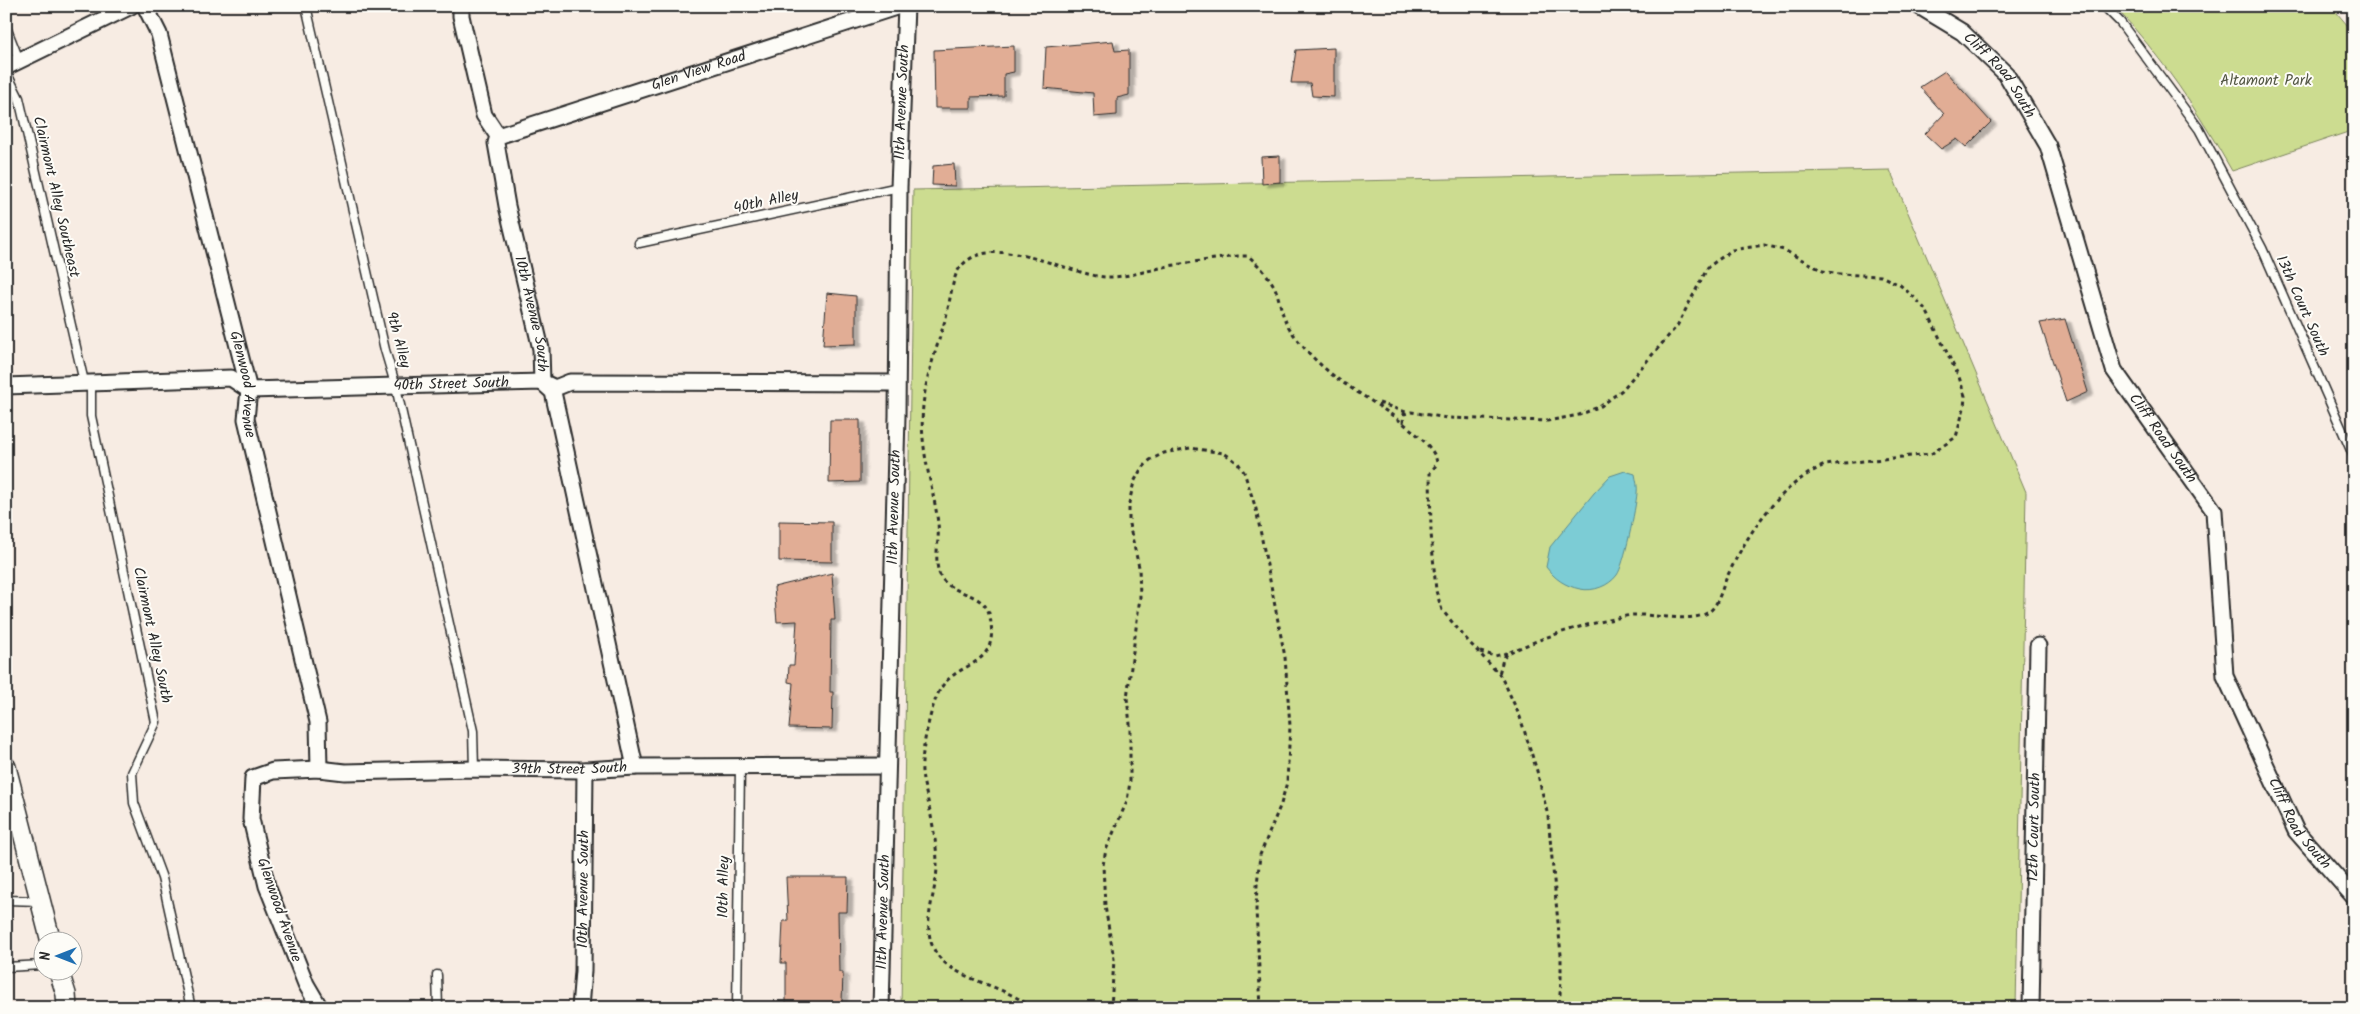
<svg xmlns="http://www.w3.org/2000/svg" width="2360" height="1014" viewBox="0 0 2360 1014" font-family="Kalam,sans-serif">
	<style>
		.green { fill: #ccdc90; stroke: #7c845e }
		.water { fill: #7bccd5; stroke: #5b8c91 }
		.building { fill: #e1ad95; stroke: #2b2b2b; filter: url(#shadow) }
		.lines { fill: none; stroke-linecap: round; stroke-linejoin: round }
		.service-casing { stroke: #2b2b2b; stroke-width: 11 }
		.minor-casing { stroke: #2b2b2b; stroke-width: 19 }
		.tertiary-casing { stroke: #2b2b2b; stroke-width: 22 }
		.path { stroke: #2b2b2b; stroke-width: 3; stroke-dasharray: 4 4; stroke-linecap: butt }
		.service { stroke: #fdfcf7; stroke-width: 8 }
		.minor { stroke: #fdfcf7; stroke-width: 15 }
		.tertiary { stroke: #fdfcf7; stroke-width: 19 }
		.labels { text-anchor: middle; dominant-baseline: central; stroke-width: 4; stroke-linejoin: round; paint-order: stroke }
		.street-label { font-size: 15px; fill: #2b2b2b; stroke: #fdfcf7 }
		.park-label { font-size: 15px; fill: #535744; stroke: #fdfcf7 }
	</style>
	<defs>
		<filter id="shadow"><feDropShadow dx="5.5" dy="3" stdDeviation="1" flood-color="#0004"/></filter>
	</defs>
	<rect width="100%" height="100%" fill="#f7ece3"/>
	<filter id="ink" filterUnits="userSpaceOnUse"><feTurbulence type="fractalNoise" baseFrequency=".02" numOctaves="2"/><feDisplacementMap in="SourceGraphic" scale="10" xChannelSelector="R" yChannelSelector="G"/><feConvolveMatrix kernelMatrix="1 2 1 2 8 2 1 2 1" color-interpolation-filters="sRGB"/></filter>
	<g filter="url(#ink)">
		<path class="green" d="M2114,6h217l23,27v97l-122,41c-33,-58 -71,-116 -118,-165z
			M1890,170l136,322 -10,516h-1115l12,-818z"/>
		<path class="water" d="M1625,471l10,3c1,6 3,13 2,19 -1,14 -13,73 -20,82 -8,11 -24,17 -37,14 -15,-3 -25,-10 -34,-22l4,-20 44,-54 16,-17z"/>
		<path class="building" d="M1113,41l2,10 14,-1v45l-12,3v17l-23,2 -1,-24 -49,-5 2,-41z
			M1014,46v26l-10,2v22l-33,1v11h-36l-1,-58z
			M1334,48v49l-22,-1 -2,-13h-19l5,-33z
			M1945,71l46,51 -25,25 -9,-8 -16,10 -16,-15 19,-20 -24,-27z
			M1280,156v26l-18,2 -1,-27z
			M954,164l1,22 -23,-1 1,-19z
			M827,293l29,3v48l-33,1z
			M2065,319l23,73 -22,10 -26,-79z
			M830,420h30v62l-31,1z
			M779,521l53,1v40l-53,-1z
			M832,573l3,47h-4l-1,72h3l-1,37 -43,-1 4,-45 -5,-1 1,-17h5l3,-44 -20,1 -3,-35z
			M786,877h62l-1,35h-9l1,60h4l-1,30 -56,2v-41h-5l2,-42h5z"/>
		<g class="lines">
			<g class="service-casing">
				<path id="service" d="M306,6l79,344 11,37 77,344 1,38
					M2104,6l16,16 79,107 63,119 92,209
					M6,27l13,33 -13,12 13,26 65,284 7,5v29l65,306 -24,51 2,30 28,75 29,130
					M639,243l260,-56
					M6,900l34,1
					M6,967l36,-2
					M437,975l1,33
					M737,1008l3,-242"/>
			</g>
			<g class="minor-casing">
				<g id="minor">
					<path id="s1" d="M148,6l-1,4 12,24 90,356 -3,29 72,303 1,47"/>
					<path id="s2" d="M461,6v10l23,99 14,21 -2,7 11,63 34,143 1,33 11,10 82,375"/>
					<path id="s3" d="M1919,6l43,26 44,42 42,72 66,224 100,141 11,165 71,155 58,66"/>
					<path d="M6,67l125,-61"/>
					<path id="s4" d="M498,136l401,-130"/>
					<path id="s5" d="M6,386l225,-8 18,12 293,-8 13,6 15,-6 326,1"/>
					<path id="s6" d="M320,1008l-14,-24 -39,-98 -16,-67 2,-41 20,-7 46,-2 26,3 129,-3 111,1 50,-3 252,-1"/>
					<path id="s7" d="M580,1008l3,-37 2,-201"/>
					<path id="s8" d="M881,1008l16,-592 2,-229 7,-181"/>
					<path id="s9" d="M2031,1008l7,-362"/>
				</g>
			</g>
			<g class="tertiary-casing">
				<path id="tertiary" d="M6,767l45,175
					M59,972l7,22 1,14"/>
			</g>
			<path class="path" d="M1379,403l27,9
				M1403,423l1,-9 7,-2 36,6 100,3 32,-6 22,-9 21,-16 55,-64 31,-59 24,-17 32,-5 20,5 39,21 16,3 42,2 19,9 16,14 10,11 33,67 6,19 -1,12 -8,29 -25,17 -106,11c-45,19 -78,69 -98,112 -5,10 -8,27 -17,34 -16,13 -54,3 -75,4 -8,0 -17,3 -26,5 -35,7 -68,18 -101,33l-5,6 -4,15
				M1480,652l15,4 12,-3
				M1032,1008c-26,-23 -77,-27 -96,-55 -17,-28 1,-58 1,-88 0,-21 -5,-44 -9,-64 -3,-13 -7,-25 -6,-38 1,-19 9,-59 19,-75 19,-29 59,-19 49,-71 -5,-27 -40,-20 -50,-42 -7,-15 0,-35 -2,-52 -3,-25 -11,-50 -14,-76 -7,-51 8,-82 22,-130 4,-15 5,-31 11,-45 27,-46 112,3 148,5 21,1 44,-7 64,-11 23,-4 46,-7 69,-10h10c11,9 21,20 27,32 5,12 6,25 12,36 12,21 33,42 52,56 21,15 98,58 98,84l-7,9 1,60 5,58 6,19 26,31 31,33 7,12 14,31 17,54 11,45 13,139v25l-2,28
				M1111,1008l3,-49 -9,-53 -2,-41 3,-15 21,-49 3,-19v-58l-3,-26 13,-101 -1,-30 -10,-43v-21l5,-21 6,-11 10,-11 14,-7 26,-5 34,5 14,10 6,9 12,37 29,148 5,69 -3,56 -6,22 -21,51 -3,30 -1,25 5,98"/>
			<use href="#service" class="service"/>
			<use href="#minor" class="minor"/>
			<use href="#tertiary" class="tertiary"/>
		</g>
	</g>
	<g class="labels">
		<g class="street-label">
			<text stroke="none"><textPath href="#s4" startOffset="211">Glen View Road</textPath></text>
			<text stroke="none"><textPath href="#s3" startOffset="108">Cliff Road South</textPath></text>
			<text stroke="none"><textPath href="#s8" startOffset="906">11th Avenue South</textPath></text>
			<text transform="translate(56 197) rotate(77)">Clairmont Alley Southeast</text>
			<text transform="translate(766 202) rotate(-12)">40th Alley</text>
			<text transform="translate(2302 306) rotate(66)">13th Court South</text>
			<text stroke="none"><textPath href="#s2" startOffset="319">10th Avenue South</textPath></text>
			<text transform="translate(398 340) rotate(75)">9th Alley</text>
			<text stroke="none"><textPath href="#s1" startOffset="392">Glenwood Avenue</textPath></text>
			<text stroke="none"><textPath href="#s5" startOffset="449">40th Street South</textPath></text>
			<text stroke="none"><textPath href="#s3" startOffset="512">Cliff Road South</textPath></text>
			<text stroke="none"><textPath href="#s8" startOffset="501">11th Avenue South</textPath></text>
			<text transform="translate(152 635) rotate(78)">Clairmont Alley South</text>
			<text stroke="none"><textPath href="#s6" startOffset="561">39th Street South</textPath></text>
			<text stroke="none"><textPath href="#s3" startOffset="932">Cliff Road South</textPath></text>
			<text stroke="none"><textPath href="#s9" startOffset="181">12th Court South</textPath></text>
			<text transform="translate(724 887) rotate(-89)">10th Alley</text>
			<text stroke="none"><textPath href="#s7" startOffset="119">10th Avenue South</textPath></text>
			<text transform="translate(279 910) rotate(71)">Glenwood Avenue</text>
			<text stroke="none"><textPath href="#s8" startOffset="96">11th Avenue South</textPath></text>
		</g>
		<g class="park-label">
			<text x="2266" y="81">Altamont Park</text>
		</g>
	</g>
	<rect width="2360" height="1014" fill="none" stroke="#fdfcf7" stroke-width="25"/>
	<rect x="12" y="12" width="2335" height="989" fill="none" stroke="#2b2b2b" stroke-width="2" filter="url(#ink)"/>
	<g transform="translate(58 956) rotate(270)"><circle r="24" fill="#fdfcf7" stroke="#a9a8a5"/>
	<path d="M0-4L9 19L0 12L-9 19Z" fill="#1f6fb2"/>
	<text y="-8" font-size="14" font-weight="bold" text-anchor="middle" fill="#2b2b2b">N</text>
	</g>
</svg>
